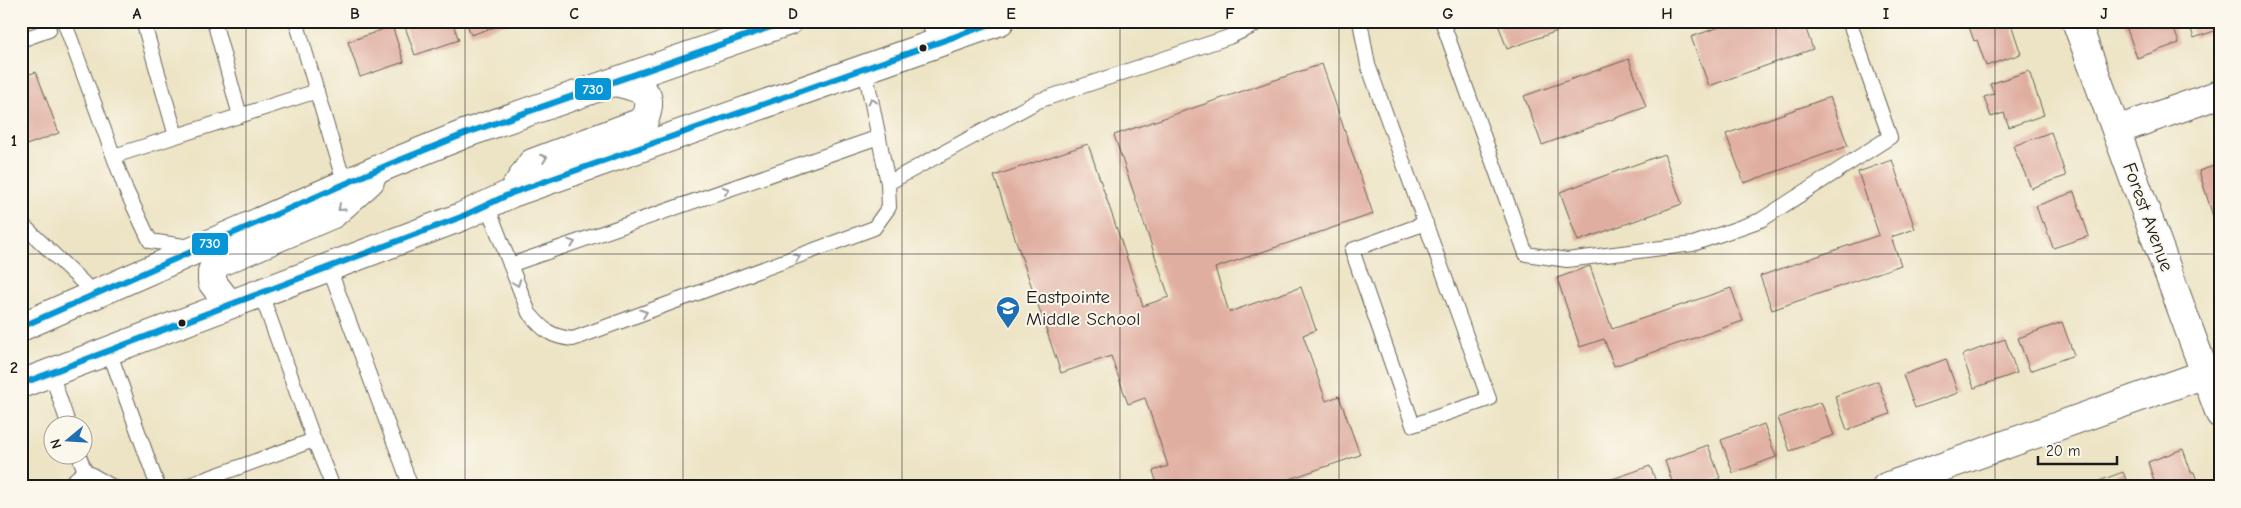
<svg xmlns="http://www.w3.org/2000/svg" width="2241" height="508" viewBox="0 0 2241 508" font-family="'Comic Neue',sans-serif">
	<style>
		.building { fill: #e0aea0 }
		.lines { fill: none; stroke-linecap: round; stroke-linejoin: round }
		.service-casing { stroke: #656257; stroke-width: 16 }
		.minor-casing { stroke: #656257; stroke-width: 30 }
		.tertiary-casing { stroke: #656257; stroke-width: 30 }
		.service { stroke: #fff; stroke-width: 14 }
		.minor { stroke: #fff; stroke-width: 28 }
		.tertiary { stroke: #fff; stroke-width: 28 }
		.bus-1-casing { stroke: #fbf7ec; stroke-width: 10 }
		.bus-1 { stroke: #0696d7; stroke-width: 6 }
		.oneway { stroke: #999 }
		.grid { fill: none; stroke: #1c1c1c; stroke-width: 1; stroke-opacity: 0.55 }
		.bus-dot { fill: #1c1c1c; stroke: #fbf7ec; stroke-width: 2 }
		.labels { text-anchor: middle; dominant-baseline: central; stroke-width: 4; stroke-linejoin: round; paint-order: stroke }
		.street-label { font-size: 19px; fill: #1c1c1c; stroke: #fbf7ec }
		.poi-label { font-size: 19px; fill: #1c1c1c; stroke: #fbf7ec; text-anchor: start }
		.line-badge { stroke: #fbf7ec; stroke-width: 2 }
		.badge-label { font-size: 14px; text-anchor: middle; font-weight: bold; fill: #fff }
		.neatline { fill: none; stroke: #1c1c1c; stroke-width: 2 }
		.grid-label { font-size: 16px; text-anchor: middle; font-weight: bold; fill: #1c1c1c }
	</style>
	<rect width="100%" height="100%" fill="#fbf7ec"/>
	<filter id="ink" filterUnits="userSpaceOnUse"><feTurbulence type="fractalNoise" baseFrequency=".02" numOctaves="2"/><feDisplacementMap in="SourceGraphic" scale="10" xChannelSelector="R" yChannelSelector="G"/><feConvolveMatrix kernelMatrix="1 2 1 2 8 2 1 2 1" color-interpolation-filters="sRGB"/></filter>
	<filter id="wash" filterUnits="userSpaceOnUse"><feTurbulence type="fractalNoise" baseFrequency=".0096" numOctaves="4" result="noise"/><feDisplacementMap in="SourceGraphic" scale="20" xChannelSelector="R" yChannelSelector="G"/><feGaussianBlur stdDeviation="1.12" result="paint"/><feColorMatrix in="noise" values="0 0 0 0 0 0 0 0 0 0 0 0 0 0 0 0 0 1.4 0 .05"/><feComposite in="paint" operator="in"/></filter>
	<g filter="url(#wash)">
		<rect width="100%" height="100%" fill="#ede4c5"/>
		<g id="blocks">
			<path class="building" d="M403,21h49l7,19 -44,15z
				M466,21h44v1l-39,13z
				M1497,21h86v1l-76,27z
				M1736,21h67l10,28 -104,37 -18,-49z
				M1976,21h34l11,33 -35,12 -9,-26 -3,1 -6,-17z
				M2129,21h42l8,22 -42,15 -12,-35z
				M2188,21h32v8l-26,9z
				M392,26l12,36 -44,15 -12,-35z
				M1629,59l17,48 -104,38 -18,-49z
				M1322,64l51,150 -158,54 14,44 72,-25 15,43 -13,5 23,66 13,-5 21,59 -94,32h-108l-5,-16 15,-5 -23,-68 -17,6 -17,-48 -50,17 -67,-197 94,-32 55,162 26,-9 -55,-162z
				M2029,71l15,44 -35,12 -5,-14 -13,4 -7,-20 10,-3 -4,-10z
				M36,72l23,61 -38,14v-70z
				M1830,97l18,49 -104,37 -18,-49z
				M2051,132l15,44 -35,12 -18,-42z
				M1664,154l18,50 -104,37 -18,-49z
				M1892,160l23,69 -24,8 10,28 -129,45 -12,-34 119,-41 -21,-63z
				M2220,164v72h-1l-20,-65z
				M2074,192l15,44 -36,12 -9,-26 -2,1 -6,-17z
				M1590,266l22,63 119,-41 12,33 -129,45 -10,-27 -24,8 -23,-69z
				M2062,322l12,33 -44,16 -12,-33z
				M2005,339l12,34 -43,15 -12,-33z
				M1946,359l12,34 -43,15 -12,-33z
				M1878,381l12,33 -43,16 -12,-34z
				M1821,402l13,33 -44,16 -12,-33z
				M1764,424l12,33 -43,16 -12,-33z
				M1708,445l12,33 -24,9h-22l-9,-26z
				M2183,449l8,23h3l5,15h-43l-8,-25z
				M1650,466l8,21h-49l-2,-6z
				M2123,472l6,15h-46z"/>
		</g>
	</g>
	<g filter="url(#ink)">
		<use href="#blocks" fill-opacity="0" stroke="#656257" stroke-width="1"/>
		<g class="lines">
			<g class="service-casing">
				<path id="service" d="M64,21l62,169 24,51 41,6
					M143,21l33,115
					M214,21l26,95
					M296,21c17,55 31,109 49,163
					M1360,21l8,44 121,334 -76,26 -61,-175 74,-27
					M1442,21l84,233 41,6 126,-16 68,-24 129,-83 -41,-116
					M21,40l28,-10
					M114,156l203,-65
					M888,183l150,-82 191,-64 24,-11 3,-5
					M487,205l42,108c14,17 22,24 44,26l301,-111 15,-21 -1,-24 -23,-114
					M21,223l76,73
					M510,265l369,-128
					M329,268l82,219
					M261,294l53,146 19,47
					M109,351l49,136
					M51,373l18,53
					M79,456l6,15 28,16
					M66,487l19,-16
					M184,487l130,-47"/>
			</g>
			<g class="minor-casing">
				<path id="minor" d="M936,21l7,20
					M2076,21l144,393
					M2117,130l103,-36
					M1886,487l319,-113"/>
			</g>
			<g class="tertiary-casing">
				<path id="tertiary" d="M512,193l20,-30 112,-42c12,-31 -2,-32 -28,-39
					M229,304l-17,-22v-11l6,-8 115,-49 37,-33
					M21,327l369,-163 77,-31 322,-112
					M21,384l440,-167 51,-24 488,-172"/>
			</g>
			<use href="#service" class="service"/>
			<use href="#minor" class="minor"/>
			<use href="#tertiary" class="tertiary"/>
			<g class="bus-1-casing">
				<path id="bus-1" d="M21,327l369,-163 77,-31 321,-112
					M21,384l440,-167 51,-24 487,-172"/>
			</g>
			<use href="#bus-1" class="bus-1"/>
		</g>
		<defs><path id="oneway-chevron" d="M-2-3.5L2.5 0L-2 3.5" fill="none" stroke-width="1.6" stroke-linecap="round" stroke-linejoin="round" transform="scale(1.25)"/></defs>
		<g class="oneway">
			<use href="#oneway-chevron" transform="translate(872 101) rotate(-102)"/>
			<use href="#oneway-chevron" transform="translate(544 158) rotate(-21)"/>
			<use href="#oneway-chevron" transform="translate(726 190) rotate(-19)"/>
			<use href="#oneway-chevron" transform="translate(341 208) rotate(138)"/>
			<use href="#oneway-chevron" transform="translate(572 243) rotate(-19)"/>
			<use href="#oneway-chevron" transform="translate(797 257) rotate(-20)"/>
			<use href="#oneway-chevron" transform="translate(517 283) rotate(69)"/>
			<use href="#oneway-chevron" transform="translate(644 313) rotate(-20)"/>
		</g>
	</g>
	<path class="grid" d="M246,21v466M465,21v466M683,21v466M902,21v466M1120,21v466M1339,21v466M1558,21v466M1776,21v466M1995,21v466M21,254h2199"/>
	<defs>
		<g id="school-pin" transform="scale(1.25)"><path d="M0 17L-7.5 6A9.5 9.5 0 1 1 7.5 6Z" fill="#1f6fb2" stroke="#fbf7ec"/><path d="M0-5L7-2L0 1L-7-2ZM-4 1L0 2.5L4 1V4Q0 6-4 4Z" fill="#fff"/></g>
	</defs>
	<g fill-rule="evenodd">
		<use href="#school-pin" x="1008" y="308"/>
	</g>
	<g class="bus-dot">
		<circle cx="923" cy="48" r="4.5"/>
		<circle cx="182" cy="323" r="4.5"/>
	</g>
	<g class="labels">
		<g class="street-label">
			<text transform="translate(2148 217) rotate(70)">Forest Avenue</text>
		</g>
		<g class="poi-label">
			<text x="1026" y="297">Eastpointe<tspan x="1026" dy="22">Middle School</tspan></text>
		</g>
	</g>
	<g class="line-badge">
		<rect x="574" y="77" width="38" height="24" rx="5" fill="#0696d7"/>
		<rect x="191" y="232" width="38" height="24" rx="5" fill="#0696d7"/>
	</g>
	<g class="badge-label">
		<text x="593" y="94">730</text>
		<text x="210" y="248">730</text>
	</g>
	<rect width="2241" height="508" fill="none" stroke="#fbf7ec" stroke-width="55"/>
	<g transform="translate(68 440) rotate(252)"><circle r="24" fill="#fbf7ec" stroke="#a29f99"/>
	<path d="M0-4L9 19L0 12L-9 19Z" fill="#1f6fb2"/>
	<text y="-8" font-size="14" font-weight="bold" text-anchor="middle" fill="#1c1c1c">N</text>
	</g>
	<path d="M2038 456v8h79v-8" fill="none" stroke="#1c1c1c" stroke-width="2.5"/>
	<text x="2046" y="456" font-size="15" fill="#1c1c1c" stroke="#fbf7ec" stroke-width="4" paint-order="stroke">20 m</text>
	<rect x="28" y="28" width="2186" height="452" class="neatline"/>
	<g class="grid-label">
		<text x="137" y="19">A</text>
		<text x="355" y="19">B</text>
		<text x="574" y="19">C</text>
		<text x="793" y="19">D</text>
		<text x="1011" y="19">E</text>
		<text x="1230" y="19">F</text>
		<text x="1448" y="19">G</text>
		<text x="1667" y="19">H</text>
		<text x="1886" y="19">I</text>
		<text x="2104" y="19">J</text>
		<text x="14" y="146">1</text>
		<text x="14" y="373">2</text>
	</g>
</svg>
